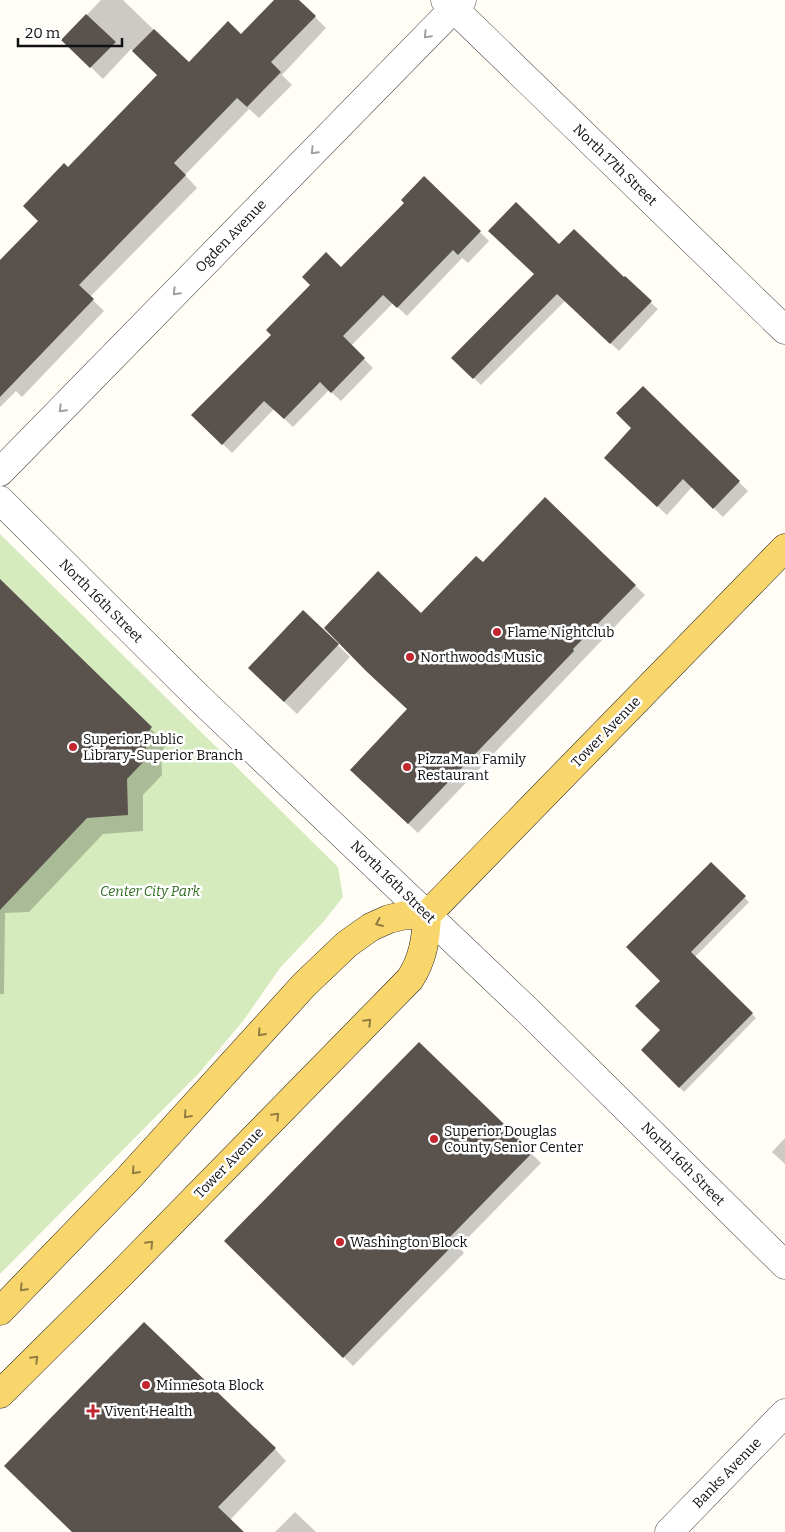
<svg xmlns="http://www.w3.org/2000/svg" width="785" height="1532" viewBox="0 0 785 1532" font-family="Bitter,serif">
	<style>
		.park { fill: #d5ebbd }
		.shadow { fill: #0003 }
		.building { fill: #5a524d }
		.lines { fill: none; stroke-linecap: round; stroke-linejoin: round }
		.minor-casing { stroke: #444; stroke-width: 29 }
		.primary-casing { stroke: #222; stroke-width: 29 }
		.minor { stroke: #fff; stroke-width: 28 }
		.primary { stroke: #f9d66b; stroke-width: 28 }
		.oneway { stroke: #a0a0a0 }
		.oneway2 { stroke: #917d42 }
		.poi-dot { fill: #c4262e; stroke: #fff; stroke-width: 2 }
		.labels { text-anchor: middle; dominant-baseline: central; stroke-width: 5; stroke-linejoin: round; paint-order: stroke }
		.street-label { font-size: 14px; fill: #111; stroke: #fff }
		.poi-label { font-size: 14px; fill: #111; stroke: #fff; text-anchor: start }
		.park-label { font-size: 14px; font-style: italic; fill: #2f6b1f; stroke: #fff }
	</style>
	<rect width="100%" height="100%" fill="#fffdf5"/>
	<path class="park" d="M0,534l338,333 5,30 -19,24 -44,47 -37,53 -43,51 -200,202z"/>
	<path class="shadow" d="M101,0h22l66,64 52,-29 34,-35h23l28,28 -44,47 10,10 -33,33 -10,-9 -64,66 12,13 -107,109 14,14 -82,86 -6,-6 -16,16v-146l40,-40 28,-52 90,-94 -27,-26 -28,30 -40,-39z
		M424,177l65,64 -21,22 -6,-5 -55,58 -14,-13 -42,43 22,22 -32,33 -12,-11 -36,37 -19,-18 -42,44 -39,-38 148,-146 64,-66z
		M559,246l65,33 34,30 -39,42 -54,-50 -84,84 -28,-27 82,-83z
		M643,388l105,103 -25,26 -31,-30 -25,28 -53,-48 19,-39z
		M545,499l100,96 -227,238 -57,-53 48,-70 12,-95 62,-51z
		M0,589l167,155 -6,8 1,23 -19,20v36l-40,3 -74,78 -24,1 -1,81h-4z
		M303,611l47,46 -53,57 -35,-33z
		M711,864l38,38 -54,55 61,61 -72,74 -42,-42 20,-20v-49z
		M419,1043l122,120 -82,84 5,6 -111,113 -127,-125z
		M785,1138v26l-13,-12z
		M275,1449l11,12 -56,59 12,12h-168z
		M295,1512l21,20h-41z"/>
	<path class="building" d="M274,0h25l17,16 -45,46 10,10 -34,35 -10,-9 -63,65 12,12 -107,110 15,14 -94,98v-137l38,-39 -15,-15 41,-43 4,4 89,-92 -25,-24 22,-22 35,33 39,-41 13,13z
		M86,14l30,28 -26,26 -29,-28z
		M424,176l57,55 -23,24 -5,-5 -56,58 -14,-13 -40,41 22,22 -34,35 -11,-11 -36,37 -20,-18 -42,44 -31,-30 80,-80 -5,-5 44,-45 -8,-8 24,-25 15,15 63,-64 -3,-3z
		M516,202l43,42 15,-15 50,48 1,-1 27,25 -42,43 -53,-50 -84,85 -22,-21 83,-84 -46,-43z
		M643,386l97,95 -27,28 -30,-30 -26,28 -53,-49 27,-30 -15,-15z
		M545,497l91,88 -63,64 1,2 -166,173 -58,-54 57,-61 -41,-38 -42,-43 54,-57 43,42 55,-57 7,6z
		M0,579l152,148 -7,9 2,22 -20,21 1,36 -41,3 -87,92z
		M303,610l36,34 -55,58 -36,-34z
		M711,862l35,34 -55,56 62,61 -74,75 -38,-38 19,-20 -25,-24 25,-25 -34,-34z
		M419,1042l114,110 -83,85 5,6 -112,115 -119,-117z
		M144,1322l132,126 -58,59 26,25h-172l-68,-66z"/>
	<g class="lines">
		<g class="minor-casing">
			<path id="minor" d="M445,0l340,330
				M0,472l462,-472
				M0,500l197,196 331,315 257,254
				M669,1532l116,-119"/>
		</g>
		<g class="primary-casing">
			<path id="primary" d="M0,1311l125,-129 179,-197 43,-41 24,-17 18,-8 17,-4h21
				M0,1394l120,-119 290,-296c13,-20 16,-40 17,-64l358,-367"/>
		</g>
		<use href="#minor" class="minor"/>
		<use href="#primary" class="primary"/>
	</g>
	<defs><path id="oneway-chevron" d="M-2-3.5L2.5 0L-2 3.5" fill="none" stroke-width="1.6" stroke-linecap="round" stroke-linejoin="round" transform="scale(1.25)"/></defs>
	<g class="oneway">
		<use href="#oneway-chevron" transform="translate(427 35) rotate(134)"/>
		<use href="#oneway-chevron" transform="translate(314 151) rotate(134)"/>
		<use href="#oneway-chevron" transform="translate(176 292) rotate(134)"/>
		<use href="#oneway-chevron" transform="translate(62 409) rotate(134)"/>
	</g>
	<g class="oneway2">
		<use href="#oneway-chevron" transform="translate(379 923) rotate(157)"/>
		<use href="#oneway-chevron" transform="translate(368 1022) rotate(-45)"/>
		<use href="#oneway-chevron" transform="translate(261 1033) rotate(132)"/>
		<use href="#oneway-chevron" transform="translate(187 1115) rotate(132)"/>
		<use href="#oneway-chevron" transform="translate(276 1116) rotate(-46)"/>
		<use href="#oneway-chevron" transform="translate(135 1171) rotate(132)"/>
		<use href="#oneway-chevron" transform="translate(150 1244) rotate(-46)"/>
		<use href="#oneway-chevron" transform="translate(23 1288) rotate(134)"/>
		<use href="#oneway-chevron" transform="translate(35 1359) rotate(-45)"/>
	</g>
	<g class="poi-dot">
		<circle cx="497" cy="632" r="5"/>
		<circle cx="410" cy="657" r="5"/>
		<circle cx="73" cy="747" r="5"/>
		<circle cx="407" cy="767" r="5"/>
		<circle cx="434" cy="1139" r="5"/>
		<circle cx="340" cy="1242" r="5"/>
		<circle cx="146" cy="1385" r="5"/>
		<path d="M90.5 1403.5h5v5h5v5h-5v5h-5v-5h-5v-5h5z"/>
	</g>
	<g class="labels">
		<g class="street-label">
			<text transform="translate(615 165) rotate(44)">North 17th Street</text>
			<text transform="translate(231 236) rotate(-46)">Ogden Avenue</text>
			<text transform="translate(101 601) rotate(45)">North 16th Street</text>
			<text transform="translate(606 732) rotate(-46)">Tower Avenue</text>
			<text transform="translate(393 882) rotate(44)">North 16th Street</text>
			<text transform="translate(229 1163) rotate(-46)">Tower Avenue</text>
			<text transform="translate(683 1164) rotate(45)">North 16th Street</text>
			<text transform="translate(727 1473) rotate(-46)">Banks Avenue</text>
		</g>
		<g class="poi-label">
			<text x="507" y="632">Flame Nightclub</text>
			<text x="420" y="657">Northwoods Music</text>
			<text x="83" y="739">Superior Public<tspan x="83" dy="16">Library-Superior Branch</tspan></text>
			<text x="417" y="759">PizzaMan Family<tspan x="417" dy="16">Restaurant</tspan></text>
			<text x="444" y="1131">Superior Douglas<tspan x="444" dy="16">County Senior Center</tspan></text>
			<text x="350" y="1242">Washington Block</text>
			<text x="156" y="1385">Minnesota Block</text>
			<text x="104" y="1411">Vivent Health</text>
		</g>
		<g class="park-label">
			<text x="150" y="891">Center City Park</text>
		</g>
	</g>
	<path d="M18 38v8h104v-8" fill="none" stroke="#111111" stroke-width="2.5"/>
	<text x="25" y="38" font-size="15" fill="#111111" stroke="#ffffff" stroke-width="4" paint-order="stroke">20 m</text>
</svg>
